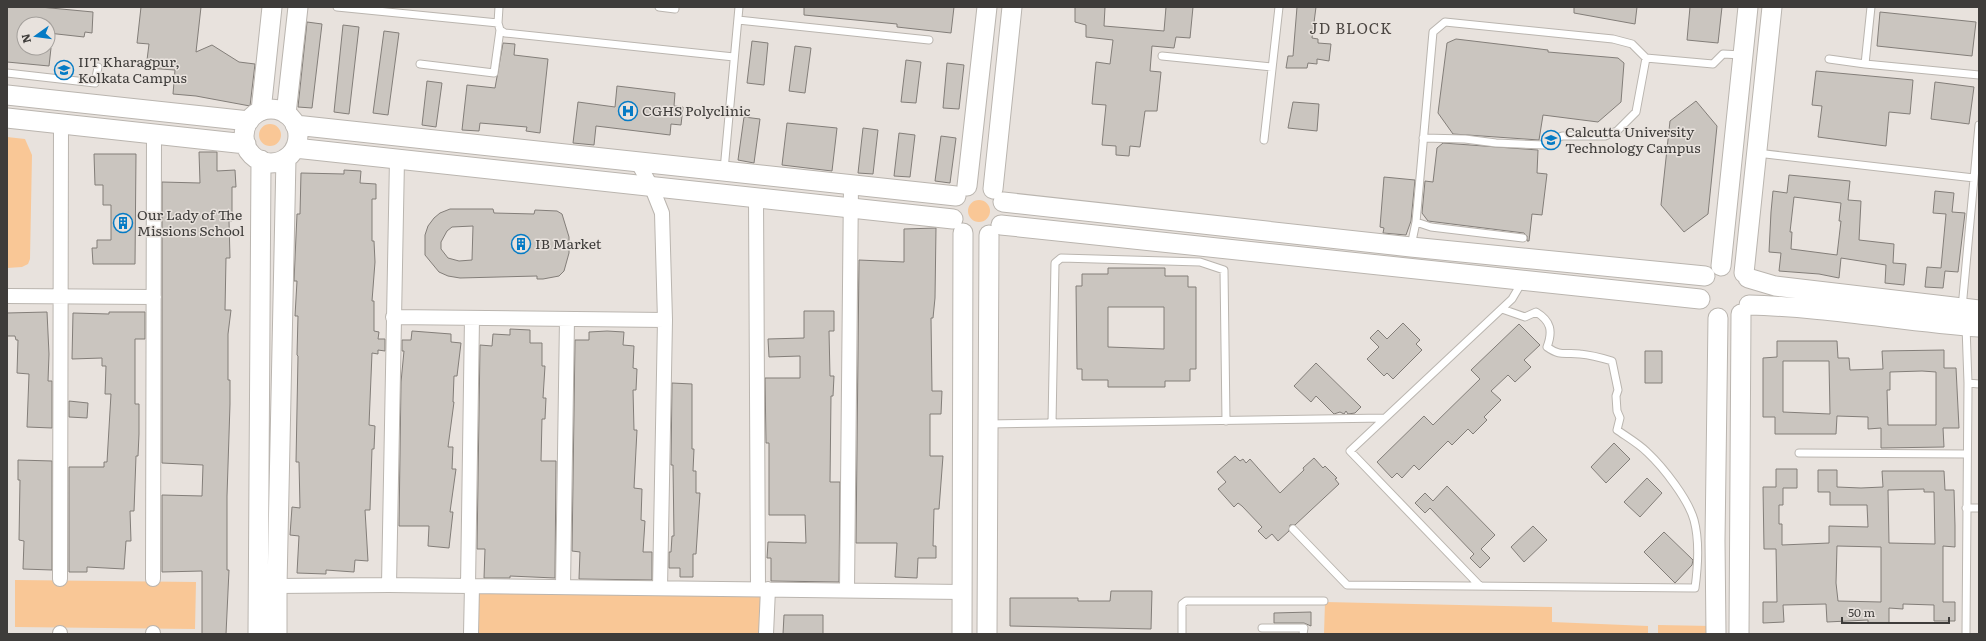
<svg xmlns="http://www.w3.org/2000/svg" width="1986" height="641" font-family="Literata,serif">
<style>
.green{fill:#f9c796}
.building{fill:#cac5bf;stroke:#837e79;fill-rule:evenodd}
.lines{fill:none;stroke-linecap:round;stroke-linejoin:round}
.lane-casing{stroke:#bab5af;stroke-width:9}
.street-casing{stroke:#bab5af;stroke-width:16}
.secondary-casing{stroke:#bab5af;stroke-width:21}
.lane{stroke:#fff;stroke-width:7}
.street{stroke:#fff;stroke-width:14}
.secondary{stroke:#fff;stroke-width:19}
.labels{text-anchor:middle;stroke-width:3;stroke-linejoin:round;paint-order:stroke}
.poi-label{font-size:14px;fill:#3e3c3a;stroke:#e8e2dd;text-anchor:start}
.neighbourhood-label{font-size:15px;letter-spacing:1px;fill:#4a4541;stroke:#e8e2dd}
</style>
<rect width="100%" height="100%" fill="#e8e2dd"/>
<path class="green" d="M259 135a11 11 0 1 1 22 0a11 11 0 1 1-22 0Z
M7,137L25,139L32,155L30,259L28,264L22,267L7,268Z
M968 211a11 11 0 1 1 22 0a11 11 0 1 1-22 0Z
M15,580L196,582L195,629L15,627Z
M473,589L761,595L760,634H473Z
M1325,602L1552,607V622L1648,626V634H1324Z
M1658,625L1711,626V634H1658Z"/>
<path class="building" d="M7,7H40L93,12L92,33L85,32L84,37L48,33V24H24V48H51L49,66L7,62Z
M141,7H201L196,52L212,45L239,62L255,64L250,106L196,96L173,94L175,70L146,68L149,44L137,43Z
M804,7H954L951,33L897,27V24L804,15Z
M1075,7H1105L1104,26L1164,31L1166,7H1193L1190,38L1176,37L1174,48L1152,46L1150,71L1161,72L1157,111H1145L1140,147L1130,146L1129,156L1116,155V146L1102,145L1106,105L1092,104L1096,62L1110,64L1113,40L1086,37V25L1075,22Z
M1297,7H1316L1312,38L1318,39V43L1331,44L1329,61L1317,59V64L1308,63L1307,68H1286L1288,56H1293Z
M1574,7H1637L1635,24L1574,13Z
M1690,7H1722L1718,43L1687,40Z
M1880,12L1976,22L1972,56L1877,46Z
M307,22L322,24L312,108L298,107Z
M343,25L359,27L349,114L334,112Z
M384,31L399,33L388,115L373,113Z
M1456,39L1548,50V52L1618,58L1624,63L1621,102L1598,122L1543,115L1539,140L1453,134L1438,113L1447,43Z
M752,41L768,43L764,85L747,83Z
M503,43L515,44L514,55L548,59L540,133L526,131L527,127L480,123L479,131L462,130L467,85L495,88Z
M795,46L811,48L805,93L789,91Z
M906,60L921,62L916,103L901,102Z
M947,63L964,65L959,109L943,108Z
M1816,71L1913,80L1910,114L1889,112L1886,146L1818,137L1822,106L1812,105Z
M427,81L442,83L436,127L422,125Z
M1935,82L1974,87L1969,124L1931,119Z
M617,86L675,93L674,106L683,107L681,125L671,124L670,135L596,126L594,145L573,143L578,102L615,107Z
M1696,101L1717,126L1708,214L1684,232L1661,205L1670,121Z
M1293,102L1319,104L1317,131L1288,128Z
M744,117L760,119L754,163L738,160Z
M787,123L837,128L832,171L782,165Z
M863,128L878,130L873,174L858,173Z
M899,133L915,135L910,177L894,176Z
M941,136L956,138L950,183L935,181Z
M1443,143L1538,150L1537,173L1547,174L1542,215L1532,214L1529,241H1527V236L1524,233L1428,221L1422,213L1425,181L1433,182L1437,148Z
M199,152H217V171L235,170L236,187H232V221H229L230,258H226L225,310H231L228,334V380H230V404L227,496V570H229L226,634H202V571L162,572V495L202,496L203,465L162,463V182L200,183Z
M94,154H136L135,264H93L92,248H97V240H111V205H103V185H95Z
M344,170L361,171L360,183L376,184V199H372V241H374L375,262L372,301H374V331L379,332L378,339H385V351L378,350V354L372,353L369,425L375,426L374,449H372L370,510H365L368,561L355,560L354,572L326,570V574L297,573L299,536L290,535L292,507L300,508L299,462H296L298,356L297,355L298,316H295L297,281H294L297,214H300L301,173L344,174Z
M1789,175L1850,181L1848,200L1861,201L1859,240L1894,244L1893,263L1906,264L1904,285L1885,283L1886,265L1841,258L1839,278L1819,274L1779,271L1781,253L1769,252L1771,212L1773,191L1787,193ZM1794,197L1841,203L1839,221H1841L1837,255L1791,249L1792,232H1790Z
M1384,177L1415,180L1411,221L1406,235L1383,233L1384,228L1380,227Z
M1935,191L1954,193L1952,212L1965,213L1958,272L1945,271L1943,288L1925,287L1927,267L1941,268L1946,214L1933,213Z
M450,209H493L494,213L534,214L535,210L557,211L562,214L569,237V253L564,271L559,276L543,279H537V276L460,278L448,276L439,272L425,255V235L428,226L434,218L440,213ZM473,226L472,260L459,261L448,258L441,249V242L447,231L452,227Z
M936,228L935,298L933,318H931L932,391H942L941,414H930V456H943L939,509H934L933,546H936V558H918L917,578L895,577L897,543H856L859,260L904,262V229Z
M1108,268H1165V276H1188V287H1196V369H1190V381H1165V387H1108V380H1082V369H1077L1076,286H1082V274H1108ZM1108,307H1164V349L1108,347Z
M804,311H834V331H829L830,376H834L833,396H831L830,482H840L839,582L771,581V558H767L768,542L806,543L805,515H769V443H766L765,378H800V356L769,357L768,339L804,338Z
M47,312L49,354L48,381H52V428L27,427L29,374L17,373L18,340H16L15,336H7V313Z
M109,312H145V339H135V404H139V434L138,456H136L134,511H130L131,541H126L124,569L87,567V572H69V467H104V462H107L111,394H105L106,366H102V358L72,359L73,313L109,314Z
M1403,323L1420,340L1416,344L1422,350L1393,379L1387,373L1384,376L1367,359L1379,347L1370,338L1378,330L1387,339Z
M1519,324L1540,345L1524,360L1531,367L1515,382L1508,375L1491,391L1501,400L1484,417L1487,420L1473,434L1468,429L1452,445L1448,441L1419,470L1414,465L1402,478L1397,473L1392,478L1377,462L1424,416L1433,425L1480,379L1471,370Z
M510,329L530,330V343H542V366H545L543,398H546L545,419H542L541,461H556L555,578L510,576V578H484L485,549H477L480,345L492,346L493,334L510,335Z
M412,331L451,334V342L461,343L457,376H454L453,402H454L448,447H453L452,469H456L450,512H453L449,548L428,546L429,526H399L401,382L404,351H402V340H411Z
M607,331L624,332L623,345L634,346L633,368L637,369L636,390H633L634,430H637L634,488L642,489L641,520L645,521L643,552H652V580L579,579L580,552L572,551L575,340H589V332Z
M1777,341H1837L1838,358H1849L1850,370L1883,369L1882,351L1944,350V368H1956L1959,428H1943L1944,447L1881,448V428L1868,429V417L1837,416L1836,434H1775V417H1763V358L1777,357ZM1783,361H1829L1830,414L1783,412ZM1922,371L1936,372V425H1888L1887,390H1890V372Z
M1645,351H1662V383H1645Z
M1316,363L1361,407L1355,413L1348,414L1346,411L1344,414L1340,412L1334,414L1316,396L1311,402L1294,386Z
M672,383L692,384V449H694L693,471H696V493H700L696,554H693V577H680V568H669V552H671L672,536H674L673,465H671Z
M69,401L88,403L87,418L69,417Z
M1614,443L1630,459L1606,483L1591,467Z
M1235,456L1240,461L1243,459L1246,463L1250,459L1280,493L1304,470L1303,468L1314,458L1323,468L1325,466L1337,478L1335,479L1339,484L1295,525H1290L1289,531L1278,541L1272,534L1266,539L1258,531L1262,527L1242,506L1238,503L1234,507L1218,489L1226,482L1217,472Z
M18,460L52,461V570L23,569L24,541L19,540L20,480H18Z
M1776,469H1797V488H1783V505H1779V524H1782V545L1829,543V526L1868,527L1867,505H1830V492H1818V470H1837V487L1861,488L1883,487L1882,471H1944L1945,490H1954L1955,526V547L1943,546V602H1955V621H1934V605L1903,604V609L1889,608V623H1868V620L1827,622L1826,604L1783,605L1784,622L1763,623V602H1777L1776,549H1764L1763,487H1776ZM1924,489V492H1934L1935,544L1889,543L1888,490ZM1837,546L1881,547V602L1838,601L1836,583Z
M1647,478L1662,493L1640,517L1624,502Z
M1447,486L1495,535L1481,549L1490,558L1480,568L1470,558L1474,554L1430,508L1425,513L1415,503L1425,493L1433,501Z
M1533,526L1547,540L1524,562L1511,547Z
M1664,532L1693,560L1692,565L1675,583L1644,552Z
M1111,591H1152L1151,629L1010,626V598H1078V601H1110Z
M1311,612V626L1304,623H1274V613Z
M784,615H823V634H783Z"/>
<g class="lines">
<defs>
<path id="lane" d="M337,7L498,23
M499,7L498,23L500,30L505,33L734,57
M659,7L675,9
M738,20L929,40
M1162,56L1272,67
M1829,59L1865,64L1979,75
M420,64L494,73L500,30
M1865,64L1871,7
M7,73L95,83L98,67
M1423,138L1465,139L1496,143L1545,145L1562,136H1605L1617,131L1636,112L1646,58
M1264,140L1279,7
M1757,153L1974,178
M724,170L739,7
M1523,238L1431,227L1416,222L1433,32L1445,22L1613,39L1632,44L1646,58L1713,64L1723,54L1742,55
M1411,246L1416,222
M1962,308L1979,125
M1966,326L1968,383L1966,634
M1968,383L1979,384
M1052,423L1055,263L1061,258L1200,262L1224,270L1226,421
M988,424L1385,418
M1799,453L1966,454
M1966,508H1979
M1293,529L1347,585L1695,588C1698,566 1700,542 1694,520C1688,499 1664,468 1647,452C1639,444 1627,437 1617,430L1620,418L1617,411L1616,396L1618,390L1612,361C1602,358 1591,355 1580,354C1565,352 1561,357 1547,347C1553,331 1551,321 1536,312L1525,317L1502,309
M1479,585L1350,451L1512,299L1522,282
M1262,628H1304L1303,634
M1182,634V604L1186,601H1324"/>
<path id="street" d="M637,161L652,188L662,213L665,320L660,588
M756,198L758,589
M7,296L154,297
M393,317L665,320
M60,579L61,124
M153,579L154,134
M389,585L397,159
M277,586L389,585L962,592
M468,586L472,318
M563,587L567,319
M847,590L851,184
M60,634V633
M153,634V633
M471,634L472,586
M766,634L768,589"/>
<path id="secondary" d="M7,95L249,121
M244 136a27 27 0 1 1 54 0a27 27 0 1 1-54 0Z
M261,111L272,7
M286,114L298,7
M7,118L246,144
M295,125L956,196
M295,148L953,219
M967,186L987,7
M993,189L1012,7
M1003,202L1411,247L1705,276
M1001,225L1700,299
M1721,266L1748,7
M1744,273L1772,7
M1748,278L1775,286L1979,310
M1749,305C1826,307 1902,321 1979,327
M258,634L261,160
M277,634V586L286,158
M962,634L963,233
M987,634L989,235
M1716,634L1715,541L1718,318
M1739,634L1741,314"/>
</defs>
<use href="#lane" class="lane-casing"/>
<use href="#street" class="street-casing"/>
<use href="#secondary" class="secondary-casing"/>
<use href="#lane" class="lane"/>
<use href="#street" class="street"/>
<use href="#secondary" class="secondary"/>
</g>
<defs>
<symbol id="university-ring" viewBox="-11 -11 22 22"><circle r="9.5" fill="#e8e2dd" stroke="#057bc5" stroke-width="1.5"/><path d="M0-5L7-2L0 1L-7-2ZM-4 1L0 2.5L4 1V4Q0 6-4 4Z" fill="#057bc5"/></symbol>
<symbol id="hospital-ring" viewBox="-11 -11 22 22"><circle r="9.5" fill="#e8e2dd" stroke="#057bc5" stroke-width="1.5"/><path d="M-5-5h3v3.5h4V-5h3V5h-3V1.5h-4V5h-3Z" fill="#057bc5"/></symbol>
<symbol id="building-ring" viewBox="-11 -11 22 22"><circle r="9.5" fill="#e8e2dd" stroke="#057bc5" stroke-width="1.5"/><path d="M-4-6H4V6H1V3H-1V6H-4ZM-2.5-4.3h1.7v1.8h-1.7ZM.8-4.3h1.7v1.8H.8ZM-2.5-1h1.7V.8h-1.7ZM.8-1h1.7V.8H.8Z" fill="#057bc5"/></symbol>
</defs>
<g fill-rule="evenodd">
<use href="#university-ring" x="53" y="59" width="22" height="22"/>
<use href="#hospital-ring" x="617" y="100" width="22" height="22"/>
<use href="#university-ring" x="1540" y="129" width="22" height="22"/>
<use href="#building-ring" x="112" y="212" width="22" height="22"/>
<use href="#building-ring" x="510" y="233" width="22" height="22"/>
</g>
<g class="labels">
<g class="poi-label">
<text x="78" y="67">IIT Kharagpur,<tspan x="78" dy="16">Kolkata Campus</tspan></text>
<text x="642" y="116">CGHS Polyclinic</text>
<text x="1565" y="137">Calcutta University<tspan x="1565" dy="16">Technology Campus</tspan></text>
<text x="137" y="220">Our Lady of The<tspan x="137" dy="16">Missions School</tspan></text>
<text x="535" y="249">IB Market</text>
</g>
<g class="neighbourhood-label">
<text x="1351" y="34">JD BLOCK</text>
</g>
</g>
<rect width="1986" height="641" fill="none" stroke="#3e3c3a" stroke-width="16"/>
<g transform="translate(36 36) rotate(256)"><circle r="19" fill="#e8e2dd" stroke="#a4a09c"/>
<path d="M0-3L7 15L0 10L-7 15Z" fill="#057bc5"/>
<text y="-6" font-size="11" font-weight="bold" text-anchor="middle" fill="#3e3c3a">N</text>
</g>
<path d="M1842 617v6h107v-6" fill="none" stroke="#3e3c3a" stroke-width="2"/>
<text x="1848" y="617" font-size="12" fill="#3e3c3a" stroke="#e8e2dd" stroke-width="3" paint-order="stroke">50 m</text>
</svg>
